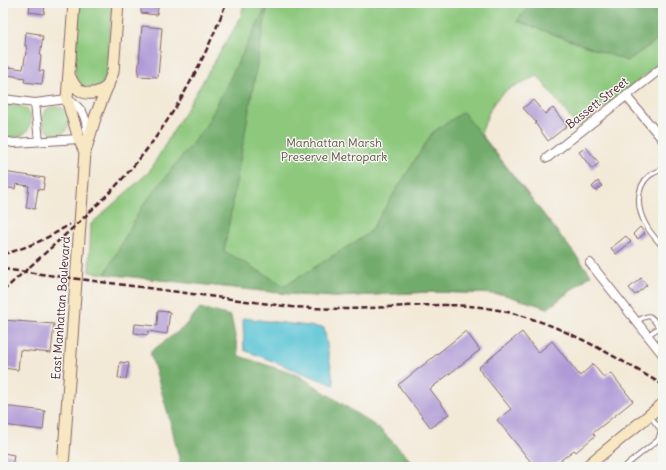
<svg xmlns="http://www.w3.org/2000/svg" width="666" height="470" font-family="Delius,sans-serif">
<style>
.green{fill:#8dc87d;stroke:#6c7454}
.forest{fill:#72ac6c;stroke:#5e664c}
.water{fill:#5bc5d6;stroke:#527280}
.building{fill:#b09bd7}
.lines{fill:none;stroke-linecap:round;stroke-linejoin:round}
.lane-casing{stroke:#856667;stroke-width:6}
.street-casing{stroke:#856667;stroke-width:10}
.secondary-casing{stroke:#856667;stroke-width:13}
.lane{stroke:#fff;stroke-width:4}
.street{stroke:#fff;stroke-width:8}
.secondary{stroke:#f7e8c3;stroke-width:11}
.rail{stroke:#4a1f2b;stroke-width:2.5;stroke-dasharray:6 3;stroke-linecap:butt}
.labels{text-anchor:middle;stroke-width:3;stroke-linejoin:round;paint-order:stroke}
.street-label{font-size:12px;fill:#4a1f2b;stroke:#f6f6f2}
.park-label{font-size:12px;fill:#5e5244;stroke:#f6f6f2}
</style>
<rect width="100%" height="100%" fill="#f6f6f2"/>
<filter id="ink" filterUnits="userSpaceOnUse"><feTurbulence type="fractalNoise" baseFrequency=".025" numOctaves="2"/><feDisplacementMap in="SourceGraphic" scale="8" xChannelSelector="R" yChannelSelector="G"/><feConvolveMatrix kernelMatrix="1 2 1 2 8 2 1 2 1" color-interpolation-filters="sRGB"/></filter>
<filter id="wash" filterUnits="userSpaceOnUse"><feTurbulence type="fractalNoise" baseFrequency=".012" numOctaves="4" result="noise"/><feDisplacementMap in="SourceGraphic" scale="16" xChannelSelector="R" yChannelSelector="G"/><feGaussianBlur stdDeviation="0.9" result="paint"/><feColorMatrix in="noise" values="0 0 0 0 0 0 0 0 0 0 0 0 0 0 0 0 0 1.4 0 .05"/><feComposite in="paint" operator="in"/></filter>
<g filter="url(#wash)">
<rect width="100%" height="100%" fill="#f3e9d7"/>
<path class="green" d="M79,3H112L107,73L101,86L84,89L76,80L75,74Z
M244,3H663V61L578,128L538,76C518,84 499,90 490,110C486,118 484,126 481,134L591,275L548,308L502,294L429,292L336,297L299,295L89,272L91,224L149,172L241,17Z
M3,103C10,104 19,104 25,108C35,115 32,130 22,135C16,138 9,137 3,136Z
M52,107C55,107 59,107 62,108C73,113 70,127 63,134C43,139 33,113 52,107Z"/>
<path class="forest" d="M268,3L224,251L285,286L369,233L432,133L463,112L591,275L548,308L502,294L429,292L336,297L299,295L105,274L141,208L206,126Z
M531,3H663V36L627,61L517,21Z
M200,308L231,316L239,356L300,376L380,429L417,467H181L171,424L150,352L183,328Z"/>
<path class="water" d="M243,318L324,328L334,385L244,350Z"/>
<g id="blocks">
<path class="building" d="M30,3H45L44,14L29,12Z
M141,6L158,7L157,15L141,13Z
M142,26L162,28L158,77L138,76Z
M26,32L39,34V36H43L40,56H41L39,71H44L42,84L24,82L25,78L8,75L9,67L23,69L27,46H25Z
M533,100L545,114L553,108L567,126L548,141L535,123L536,122L523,108Z
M586,147L599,163L592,169L579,152Z
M3,172L45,178L43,190L38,189L35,209L26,208L29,186L16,184L15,189L3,187Z
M598,181L602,186L596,191L592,187Z
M640,227L645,233L638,239L633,234Z
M626,236L631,242L616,254L611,248Z
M641,278L647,285L635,295L629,288Z
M158,311L170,312L167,334L148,331V335L134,333L135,324L157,326Z
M3,320L54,324L51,353L20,350L18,370L3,368Z
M466,331L480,350L430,389L449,414L431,428L398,385Z
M522,332L538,353L552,341L580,376L593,364L604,378L611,373L633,401L593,433L595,436L576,452L574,450L552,467H535L497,420L511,409L478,368Z
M120,362L129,363L126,379L118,378Z
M3,406L45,411L43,430L3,425Z
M3,453L14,455L12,467H3Z"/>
</g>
</g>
<g filter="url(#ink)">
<use href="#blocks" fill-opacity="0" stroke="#856667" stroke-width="1"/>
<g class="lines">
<defs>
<path id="lane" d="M663,169C658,171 653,173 649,176C635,188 637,210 646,225C650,233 657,240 663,247
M637,321C652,313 650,315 659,328
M648,335L663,325
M624,467L658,440L661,430L650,416"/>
<path id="street" d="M626,96L663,140
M3,99L35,103L67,99C84,109 86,117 88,135
M35,103L39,141
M3,141L14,143L79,139
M547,158L663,67
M590,263L663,355"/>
<path id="secondary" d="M74,3L67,99L79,139L85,152
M69,75C71,79 73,84 76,87C85,97 98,94 108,86
M63,467L85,152L96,115L113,72L118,3
M586,467L663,404"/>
</defs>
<use href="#lane" class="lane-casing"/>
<use href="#street" class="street-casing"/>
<use href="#secondary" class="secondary-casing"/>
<use href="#lane" class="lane"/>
<use href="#street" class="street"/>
<use href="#secondary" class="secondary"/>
<path class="rail" d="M3,254C27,248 49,238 70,224
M3,269L292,307C310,308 329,309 347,309C387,308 428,303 468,306C541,311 602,349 663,385
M3,291C40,257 79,224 114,188C164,135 201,71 226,3"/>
</g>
</g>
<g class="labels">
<g class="street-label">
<text transform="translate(597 103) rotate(-38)" y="4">Bassett Street</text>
<text transform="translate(61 308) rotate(-86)" y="4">East Manhattan Boulevard</text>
</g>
<g class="park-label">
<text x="334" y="147">Manhattan Marsh<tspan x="334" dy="14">Preserve Metropark</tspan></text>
</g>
</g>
<rect width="666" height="470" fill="none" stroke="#f6f6f2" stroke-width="16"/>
</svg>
